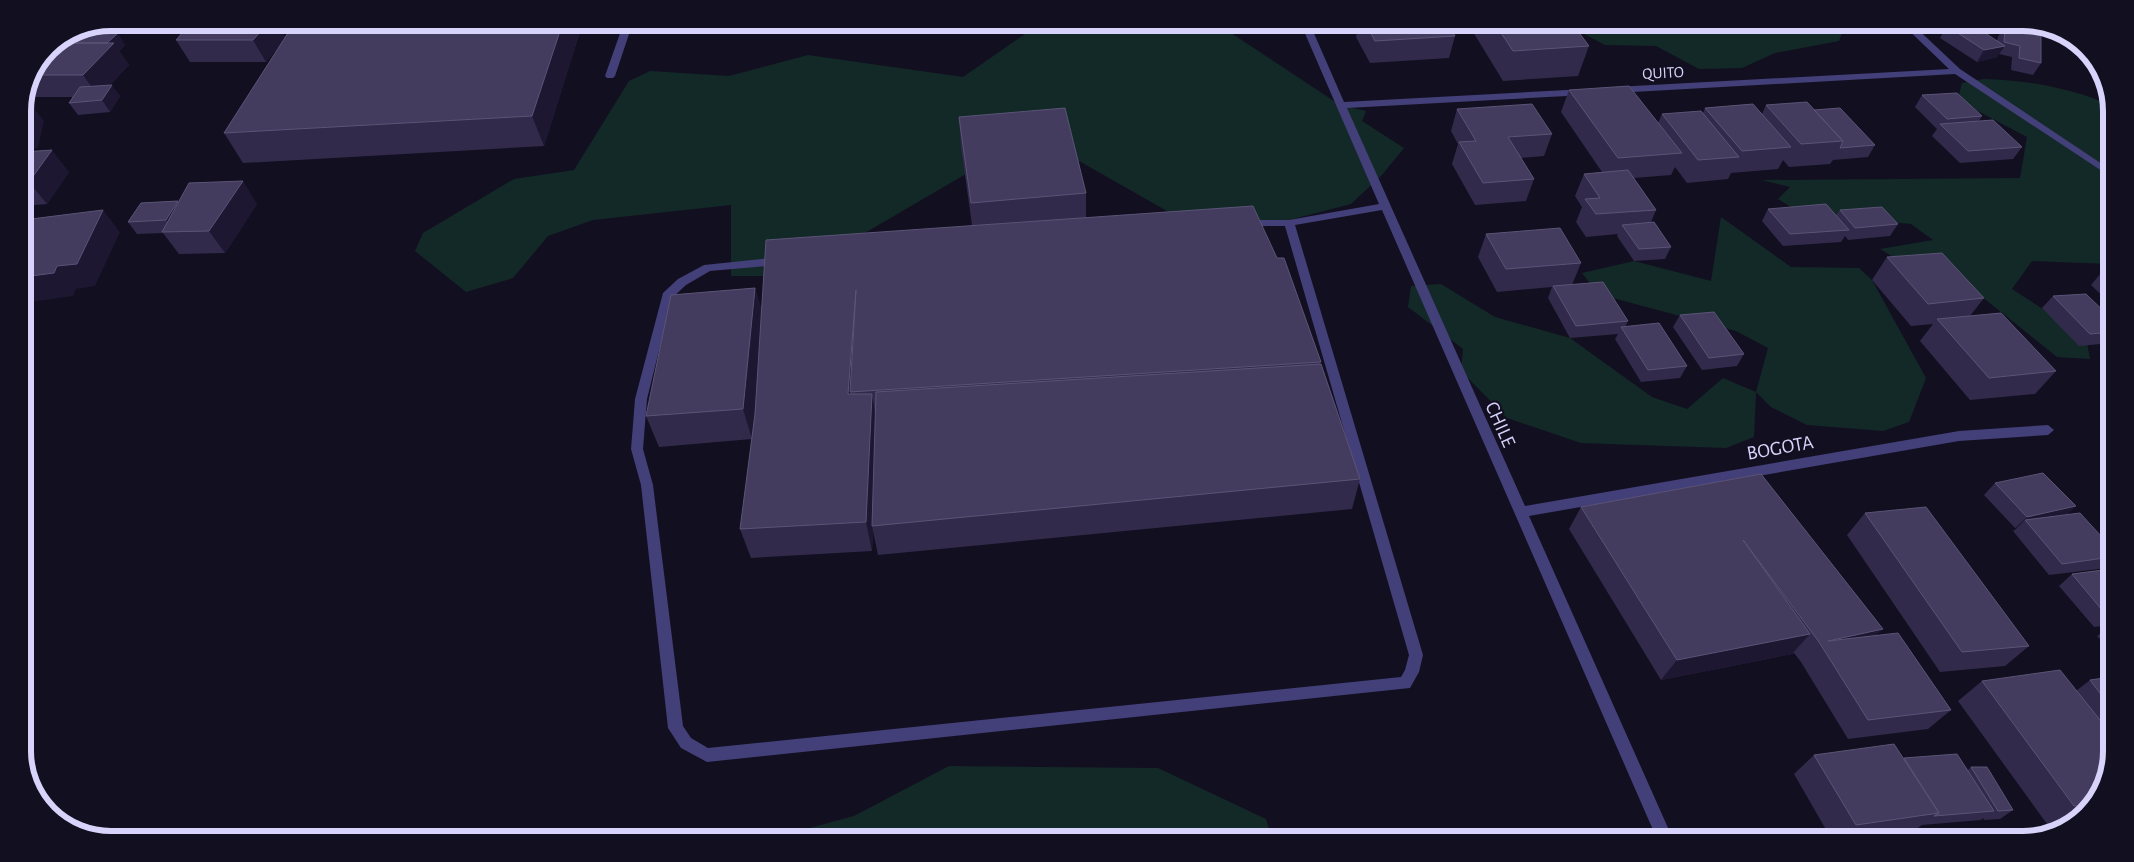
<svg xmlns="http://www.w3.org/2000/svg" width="2134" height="862" font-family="'Alegreya Sans',sans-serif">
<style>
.green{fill:#132928}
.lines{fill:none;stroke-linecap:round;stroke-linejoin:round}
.minor{fill:#433f79;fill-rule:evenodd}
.wall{fill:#322a4b}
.shaded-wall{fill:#1d1732}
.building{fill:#433c5e;stroke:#5b5476}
.labels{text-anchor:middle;stroke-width:4;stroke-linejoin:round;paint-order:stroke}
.far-street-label{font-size:16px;fill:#d8d3fa;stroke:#120f20}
.street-label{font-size:20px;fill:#d8d3fa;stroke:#120f20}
.rim{fill:none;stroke:#d8d3fa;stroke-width:6}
</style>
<rect width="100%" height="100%" fill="#120f20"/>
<path class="green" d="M1568,22L1846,23L1839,41L1775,53L1742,68L1699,69L1656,46L1605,45L1565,24Z
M1073,23H1175L1231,33L1340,105L1366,111L1362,121L1404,148L1382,175L1351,204L1247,231L1195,227L1065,153L1014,146L791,276H731V205L593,220L548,236L513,278L466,292L415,251L423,233L514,179L574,170L629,81L650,71L729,76L808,55L963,77L1025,34Z
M1984,79C2028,80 2069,88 2111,105V264L2032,261L2012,289L2086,337L2090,359L2057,357L1956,276H1925L1880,249L1933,240L1911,224L1802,214L1778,199L1790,187L1762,180L2020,178L2027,137L1974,109L1959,95L1962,83Z
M1721,217L1791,267L1859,268L1872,280L1926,378L1909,422L1883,431L1807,425L1771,407L1756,392L1754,437L1726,448L1581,443L1507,418L1461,371L1463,349L1408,307L1411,286L1441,284L1495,317L1570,338L1652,397L1687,409L1723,378L1756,392L1768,348L1736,331L1598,294L1582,273L1634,261L1711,281Z
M949,766L1158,768L1266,819L1272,839H769L854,816Z"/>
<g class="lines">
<path class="minor" d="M624,22H633L615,76L613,78H607L605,76Z
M1300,22H1309L1344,102L1586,89L1591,92L1586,95L1347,108L1525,506L1959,431L2048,425L2054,430L2048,435L1959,441L1529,516L1673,839H1657L1382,210L1295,225L1423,655L1419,672L1410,688L707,762L681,748L668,728L641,485L631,449L635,399L663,293L678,279L704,265L780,257L785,261L780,265L710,271L686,285L672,298L647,399L643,449L653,485L683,726L691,738L708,748L1401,677L1405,670L1409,655L1285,226H1246L1241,223L1246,220H1289L1379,204Z
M1900,22H1910L1960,69L2111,170V177L1955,74L1615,93L1610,90L1615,87L1949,69Z"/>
</g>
<path class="wall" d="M192,22H277L285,37L295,22H583L544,146L243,163L224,133L282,43L266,62H190L176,40Z
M1335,22H1447L1455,36L1449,58L1370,63L1356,37L1357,33L1341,34Z
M1467,22H1571L1589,46L1578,76L1503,81Z
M2005,25L2041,63L2033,75L2011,70L2012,57L1999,54L1997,57L1977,62L1940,38L1947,26L1997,41L1998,37Z
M2061,33L2084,51L2058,36Z
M125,45L119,51L129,65L110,85L120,96L110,112L78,115L69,103L73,97H32L28,93L49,48Z
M1569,90L1658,123L1662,114L1703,113L1705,108L1762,114L1766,105L1814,110L1875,145L1868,157L1833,160L1830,164L1789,167L1783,160L1778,169L1731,173L1728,179L1687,183L1675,167L1671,175L1634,178L1656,210L1651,222L1671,247L1665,259L1634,261L1617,236L1618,234L1586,237L1576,222L1582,207L1575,196L1584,174L1602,172L1561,112Z
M1922,95L1982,116L1979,121L2022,147L2013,159L1960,163L1932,136L1937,129L1915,107Z
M1457,109L1552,134L1544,156L1521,158L1534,179L1526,201L1475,205L1452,164L1458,144L1451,131Z
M959,117L1086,193V218L1321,362L1320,364L1360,479L1352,509L878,555L873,531L872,551L751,558L740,529L752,439L659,447L646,416L755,288L762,312L972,225L961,147Z
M23,152L69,172L47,204L23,206Z
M178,201V202L257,204L225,253L179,254L163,233L137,234L128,222Z
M1768,209L1836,215L1840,210L1898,224L1890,236L1848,240L1845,236L1841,242L1783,246L1762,221Z
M1486,234L1581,263L1572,285L1628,321L1625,327L1687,366L1680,378L1641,382L1615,339L1618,334L1570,338L1548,298L1552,287L1497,292L1478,257Z
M1887,257L1984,298L1970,316L2056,371L2035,394L1970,400L1920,341L1933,324L1911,326L1872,280Z
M2111,272V303H2110L2091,285L2101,273Z
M2053,296L2111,318V343L2079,346L2042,308Z
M1680,315L1744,354L1737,366L1702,370L1673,327Z
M1761,474L1877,635L1951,710L1928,729L1848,739L1801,662L1794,653L1792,654L1661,680L1569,529L1581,507Z
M1995,483L2068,514L2111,547V563L2107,568L2049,575L2013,531L2017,528H2015L1984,495Z
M1865,513L2029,646L2005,666L1940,672L1847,535Z
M2111,569V625L2094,627L2059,586L2072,574Z
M2111,625V652L2097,636Z
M2111,677L2112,751L2105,784L2076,819L2047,824L1958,701L1982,681L2076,691L2090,680Z
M1814,755L1904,758L1968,770L1971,767L2013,810L2000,819L1984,820L1983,818L1981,820L1922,825L1915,830L1856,840H1832L1794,774Z"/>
<path class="shaded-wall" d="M269,22H277L286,38L266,62L253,40Z
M563,22H583L544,146L532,116Z
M118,33L125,45L119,51L129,65L99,97L83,75L100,49Z
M2005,46L1997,57L1977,62L1984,50Z
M112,85L120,96L110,112L102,100Z
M27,99L44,121L38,148L23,151V117Z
M52,150L69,172L47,204L29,182Z
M243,181L257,204L225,253L209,231Z
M178,201L186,213L175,232L166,220Z
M103,210L120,232L95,286L76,289L73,296L23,303V277Z
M755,288L764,319L752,439L743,409Z
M856,290L850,392L855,418L848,394Z
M872,394L877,425L872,526L873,531L872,551L866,522Z
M2076,506L2064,518L2025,520L2017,528H2015L2027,517Z
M1883,629L1863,649L1828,641Z
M1810,634L1792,654L1661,680L1677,660Z"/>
<path class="building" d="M192,22H269L253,40H176Z
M295,22H563L532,116L224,133Z
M1365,22H1447L1455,36L1375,41Z
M1494,22H1571L1589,46L1513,51Z
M1963,22H1968L2005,46L1984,50L1947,26Z
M2005,25L2041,33V63L2019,58L2020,46L2004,42Z
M73,32L118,33L107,43H60Z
M56,43H114L83,75H36L49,48Z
M112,85L102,100L69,103L80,87Z
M1629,86L1682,153L1618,158L1569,90Z
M1957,93L1982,116L1947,119L1922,95Z
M26,99H27L23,117V106Z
M1807,102L1843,141L1801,144L1766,105Z
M1532,104L1552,134L1508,137L1534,179L1483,183L1459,142L1476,141L1457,109Z
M1753,104L1791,147L1742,151L1705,108Z
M1065,108L1086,193L971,203L959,117Z
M1840,108L1875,145L1840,148L1843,141L1814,110Z
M1701,111L1739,157L1698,160L1662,114Z
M1993,120L2022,147L1968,151L1940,124Z
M52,150L29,182H23V152Z
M1628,170L1656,210L1596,214L1585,199L1600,198L1584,174Z
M243,181L209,231L162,232L189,183Z
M178,201L166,220L128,222L141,203Z
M1826,204L1849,230L1790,234L1768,209Z
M1253,206L1277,258H1284L1321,362L850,392L856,290L848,394H872L866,522L740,529L755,414L766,240Z
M1882,207L1898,224L1855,228L1840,210Z
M103,210L77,264L57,266L54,273L23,277V220Z
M1654,222L1671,247L1639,249L1622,225Z
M1560,228L1581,263L1506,269L1486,234Z
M1942,253L1984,298L1928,304L1887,257Z
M2111,272V282L2101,273Z
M1603,282L1628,321L1576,326L1553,286Z
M755,288L743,409L646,416L671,295Z
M2086,294L2111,318V332L2090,334L2053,296Z
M1714,312L1744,354L1709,358L1680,315Z
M2001,313L2056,371L1989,378L1937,319Z
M1659,323L1687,366L1648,370L1621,327Z
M1321,364L1360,479L872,526L876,392Z
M2043,473L2076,506L2027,517L1995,483Z
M1761,474L1883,629L1828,641L1898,633L1951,710L1868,720L1819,642L1743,540L1810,634L1677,660L1581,507Z
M1926,507L2029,646L1962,652L1865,513Z
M2080,513L2111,547V557L2062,564L2025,520Z
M2111,569V616H2107L2072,574Z
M2060,670L2112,735V751L2105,784L2089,804L2074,806L1982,681Z
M2111,677V708L2090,680Z
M1894,744L1939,813L1856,825L1814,755Z
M1957,754L1994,811L1934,816L1939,813L1904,758Z
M1971,767H1987L2013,810L1998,811Z"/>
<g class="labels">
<g class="far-street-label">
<text transform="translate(1663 72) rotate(-3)" y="6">QUITO</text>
</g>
<g class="street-label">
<text transform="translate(1501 424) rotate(66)" y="7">CHILE</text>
<text transform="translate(1780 447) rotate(-10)" y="7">BOGOTA</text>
</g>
</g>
<path d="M0 0H2134V862H0ZM111 31H2023A80 80 0 0 1 2103 111V751A80 80 0 0 1 2023 831H111A80 80 0 0 1 31 751V111A80 80 0 0 1 111 31Z" fill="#120f20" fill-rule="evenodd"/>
<path class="rim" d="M111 31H2023A80 80 0 0 1 2103 111V751A80 80 0 0 1 2023 831H111A80 80 0 0 1 31 751V111A80 80 0 0 1 111 31Z"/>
</svg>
